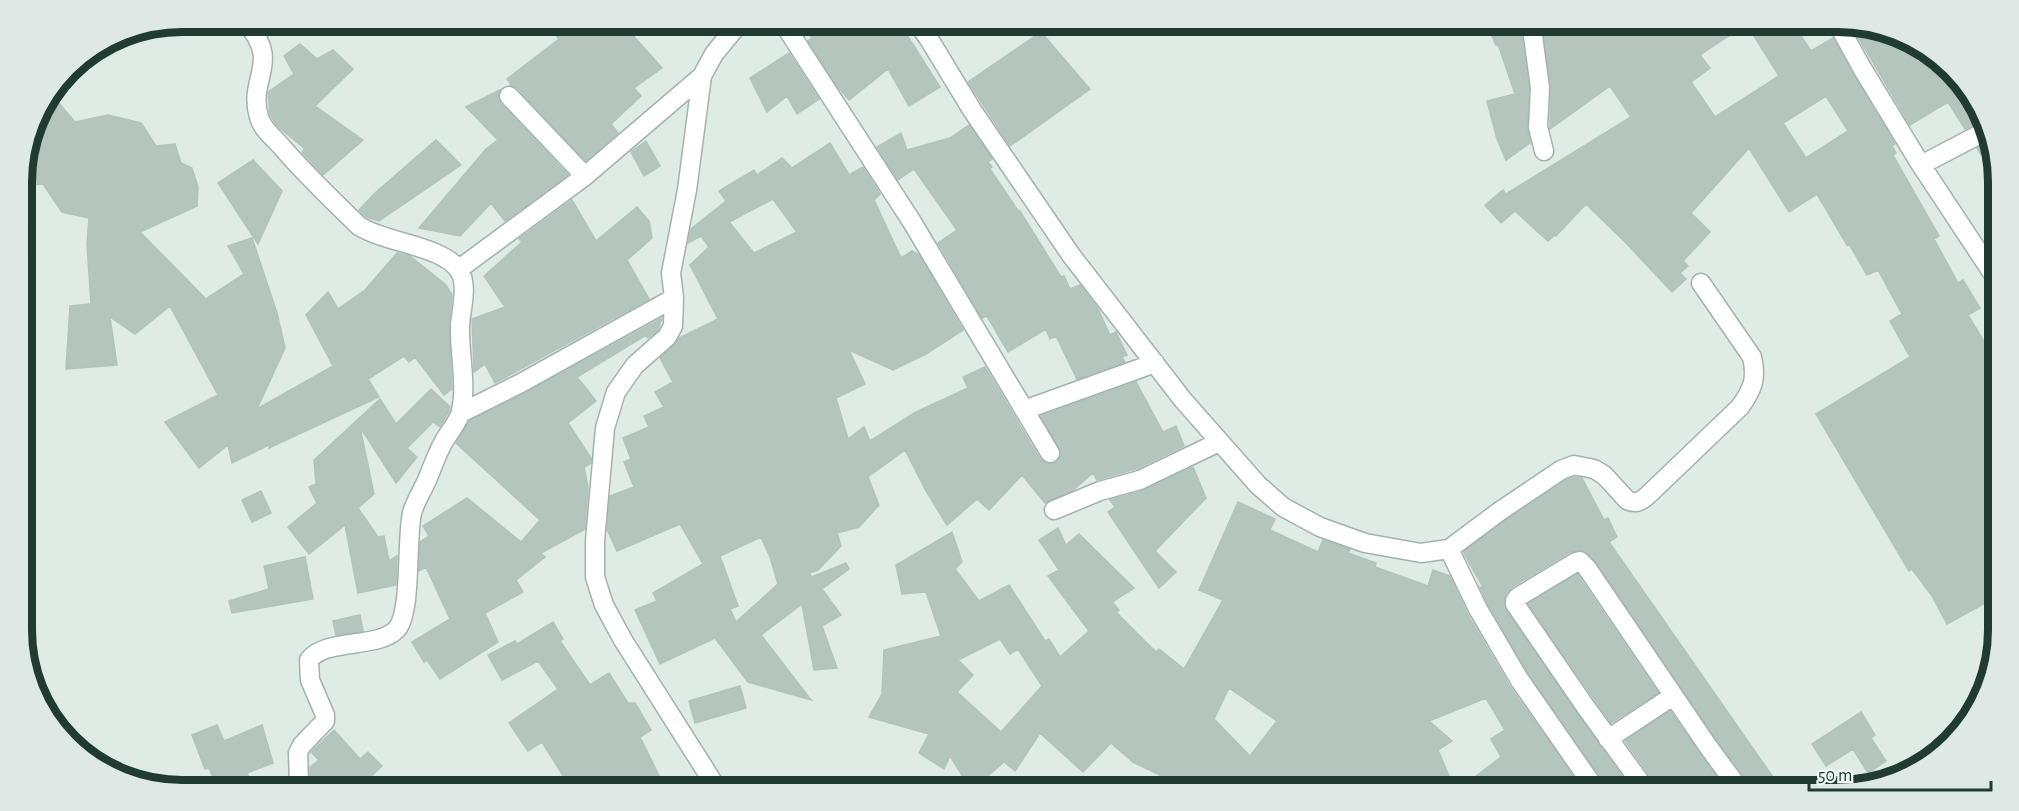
<svg xmlns="http://www.w3.org/2000/svg" width="2019" height="811" font-family="'Alegreya Sans',sans-serif">
<style>
.building{fill:#b4c5be;stroke:#b1c4bc;stroke-width:1.5;fill-rule:evenodd}
.lines{fill:none;stroke-linecap:round;stroke-linejoin:round}
.street-casing{stroke:#a2b3ac;stroke-width:21}
.street{stroke:#fff;stroke-width:18}
.rim{fill:none;stroke:#203b32;stroke-width:8}
</style>
<rect width="100%" height="100%" fill="#dfebe5"/>
<path class="building" d="M565,21H620L662,68L634,88L641,96L611,124L618,133L586,161L517,88L510,85L511,84L507,79L559,39L553,32Z
M801,21H898L940,87L909,106L888,69L849,100L837,86L808,41L812,38Z
M1501,21H1520L1529,88L1527,126L1530,143L1506,160L1497,139L1487,101L1515,94L1498,44L1496,45L1488,27Z
M1542,21H1751L1700,55L1710,68L1691,82L1715,117L1779,76L1749,28L1760,21H1791L1811,51L1833,38L1895,144L1892,146L1896,153L1893,155L1939,236L1934,239L1958,283L1963,280L1980,308L1968,315L1997,363L1998,596L1947,624L1932,596L1912,569L1909,571L1816,414L1910,357L1890,321L1902,314L1878,270L1867,275L1849,244L1847,245L1817,194L1789,212L1749,148L1691,213L1710,232L1683,261L1688,266L1680,273L1686,279L1672,292L1626,243L1586,204L1556,236L1555,235L1548,241L1515,211L1501,223L1485,205L1503,190L1506,194L1631,117L1610,86L1550,129L1551,87ZM1826,96L1848,131L1806,158L1783,123Z
M1856,24L1890,30L1958,76L1979,122L1965,129L1948,102L1910,125L1852,27Z
M1041,32L1090,89L1010,146L968,82Z
M300,44L317,59L333,50L353,69L315,106L363,140L323,175L302,152L305,149L276,125L270,114L268,92L294,74L284,56Z
M789,53L819,99L797,114L787,96L767,112L750,78Z
M500,90L498,98L501,104L568,175L505,221L491,203L460,236L419,228L486,149L498,140L466,107Z
M57,101L75,122L108,115L141,123L156,146L175,144L181,163L192,168L198,187L197,206L140,232L206,299L244,274L228,246L252,238L277,313L285,348L257,409L333,366L306,315L328,292L338,309L365,290L397,253L410,256L446,285L452,295L449,325L452,389L444,395L415,357L409,362L404,356L368,379L379,397L269,448L271,444L232,463L228,445L199,468L165,422L218,395L170,306L135,334L110,317L117,365L66,369L70,306L91,304L87,244L89,218L62,212L43,184L21,186V170L26,153L40,149L38,110L44,102Z
M969,125L992,159L988,162L992,167L990,169L1019,212L1020,211L1061,277L1064,276L1070,289L1080,285L1098,309L1110,335L1116,332L1127,355L1122,357L1125,362L1077,379L1056,336L1050,339L1046,329L1008,352L987,316L982,318L938,243L957,230L914,169L898,180L877,147L901,133L907,150L950,138Z
M436,140L461,165L379,221L366,217L359,210L375,193Z
M646,141L660,166L644,176L631,152Z
M1989,142L1992,150L1981,155L1977,148Z
M830,143L849,175L863,167L880,194L874,200L901,258L912,251L919,255L963,330L926,354L893,370L849,350L865,384L836,398L848,439L864,427L870,441L916,412L968,388L963,377L985,367L1040,459L1045,463L1056,462L1061,452L1041,416L1136,382L1163,432L1176,426L1184,446L1136,469L1097,480L1093,473L1073,490L1045,503L1022,475L989,510L977,499L947,525L926,491L905,450L868,477L879,505L859,527L837,533L841,546L818,570L809,573L812,577L846,563L849,569L822,589L841,615L822,626L837,668L814,670L802,604L761,635L811,700L748,682L715,638L660,664L635,610L657,601L653,593L703,564L680,524L617,551L607,529L610,496L634,487L624,462L631,459L623,438L649,427L644,416L664,407L655,392L673,382L660,358L674,345L679,338L718,319L690,265L709,247L701,236L688,243L691,229L726,201L719,191L754,170L757,175L782,158L792,168ZM773,199L797,232L754,253L729,222ZM761,537L770,557L778,584L736,622L730,609L738,606L720,556Z
M253,160L282,191L258,244L218,183Z
M572,200L596,241L637,207L649,221L652,238L627,260L649,299L495,383L485,364L474,372L472,319L505,307L484,276L522,242L519,239Z
M662,318L658,330L648,338L646,335L577,377L596,401L568,423L591,458V463L584,467L588,487L585,529L541,553L545,557L516,580L523,592L485,613L498,642L440,679L427,660L424,662L412,642L450,619L426,567L419,571L420,542L429,536L423,526L467,498L521,542L540,520L456,443L469,421L526,393Z
M431,389L450,407L449,411L440,427L433,422L407,448L417,457L396,483L360,427L374,494L358,508L378,537L384,536L389,561L397,556L396,585L358,593L345,525L309,554L288,527L317,503L309,487L316,484L314,460L380,399L396,424Z
M1193,467L1206,498L1155,551L1176,572L1159,588L1108,512L1115,507L1110,500L1145,490Z
M1575,477L1582,478L1604,520L1608,518L1617,537L1609,542L1782,790H1751L1749,783L1716,739L1596,562L1584,550L1570,552L1512,587L1506,595L1504,605L1506,610L1576,712L1632,790H1607L1605,784L1528,673L1488,604L1480,587L1484,589L1463,552L1506,520L1566,480Z
M261,491L271,513L252,522L242,500Z
M1238,502L1275,519L1270,530L1318,552L1323,540L1350,549L1348,553L1376,563L1375,567L1428,586L1433,570L1450,576L1468,615L1509,685L1580,786L1576,790H1458L1501,757L1491,739L1505,730L1486,698L1429,721L1452,741L1438,750L1455,790H1152L1160,775L1133,762L1111,743L1083,772L1040,733L1015,771L1004,762L971,790L950,756L944,769L919,753L929,734L869,717L882,694L884,650L941,636L926,592L902,594L896,565L952,532L962,562L955,569L979,601L1009,585L1045,641L1049,639L1060,657L1089,631L1048,576L1059,570L1039,540L1058,528L1066,545L1079,534L1134,588L1112,602L1119,610L1116,612L1156,652L1159,649L1184,669L1223,600L1199,590ZM1000,639L1010,654L1018,649L1042,686L1001,732L957,692L973,675L958,660ZM1229,688L1277,721L1250,756L1214,719Z
M305,557L313,599L232,613L229,601L269,589L264,566Z
M1577,574L1658,693L1611,723L1528,604Z
M360,615L363,631L336,635L333,621Z
M553,622L563,639L560,641L590,685L609,673L628,703H635L651,730L640,737L666,790H572L542,742L528,751L509,723L558,689L538,661L502,680L488,655L515,641L517,644Z
M740,686L746,708L695,723L689,701Z
M1670,711L1698,751L1726,790H1657L1655,783L1625,741Z
M1861,712L1875,735L1871,738L1886,761L1868,773L1853,749L1826,766L1812,744Z
M217,725L224,741L262,725L273,763L247,773L254,790H219L209,768L205,769L192,735Z
M334,730L360,759L368,752L382,766L356,790H347L340,782L329,790H312L310,786V767L319,760L311,752Z"/>
<g class="lines">
<defs>
<path id="street" d="M245,21C283,64 247,77 259,117C262,129 273,137 281,146C305,174 332,200 359,226C385,243 446,246 460,272C468,286 461,310 460,325C459,353 467,383 461,411C459,422 448,433 443,443C437,454 432,468 427,480C422,491 415,502 412,513C406,540 412,611 397,629C379,649 325,638 309,660L310,680L325,715V721L302,745L298,753L299,783L291,790
M782,21L912,222L1050,453
M916,21L929,39L972,110L1071,255L1183,400L1258,485L1283,507L1320,527L1365,543L1421,553L1449,549L1500,511L1561,470L1574,465L1594,469L1604,475L1627,500C1635,504 1640,502 1647,496L1740,407C1753,389 1757,378 1752,357L1701,283
M1531,21L1540,88L1538,127L1544,151
M1836,21L1862,68L1921,165L1997,280
M509,96L585,176
M1921,165L1984,132
M459,269L585,176L702,76
M1024,410L1155,363
M461,413L521,383L674,298
M1054,510L1100,491L1140,480L1219,442
M1449,549L1478,609L1519,679L1596,790
M1608,739L1673,696
M718,790L623,640L604,605L595,577V541L605,428L616,392L635,365L667,337L673,326L674,298L671,273L687,190L702,76L714,54L741,21
M1646,790L1585,706L1515,604V601L1518,597L1576,562L1580,561L1587,568L1707,745L1740,790"/>
</defs>
<use href="#street" class="street-casing"/>
<use href="#street" class="street"/>
</g>
<path d="M0 0H2019V811H0ZM182 32H1838A150 150 0 0 1 1988 182V630A150 150 0 0 1 1838 780H182A150 150 0 0 1 32 630V182A150 150 0 0 1 182 32Z" fill="#dee8e4" fill-rule="evenodd"/>
<path class="rim" d="M182 32H1838A150 150 0 0 1 1988 182V630A150 150 0 0 1 1838 780H182A150 150 0 0 1 32 630V182A150 150 0 0 1 182 32Z"/>
<path d="M1809 781v9h182v-9" fill="none" stroke="#203b32" stroke-width="3"/>
<text x="1818" y="781" font-size="18" fill="#203b32" stroke="#eff7f3" stroke-width="4.5" paint-order="stroke">50 m</text>
</svg>
